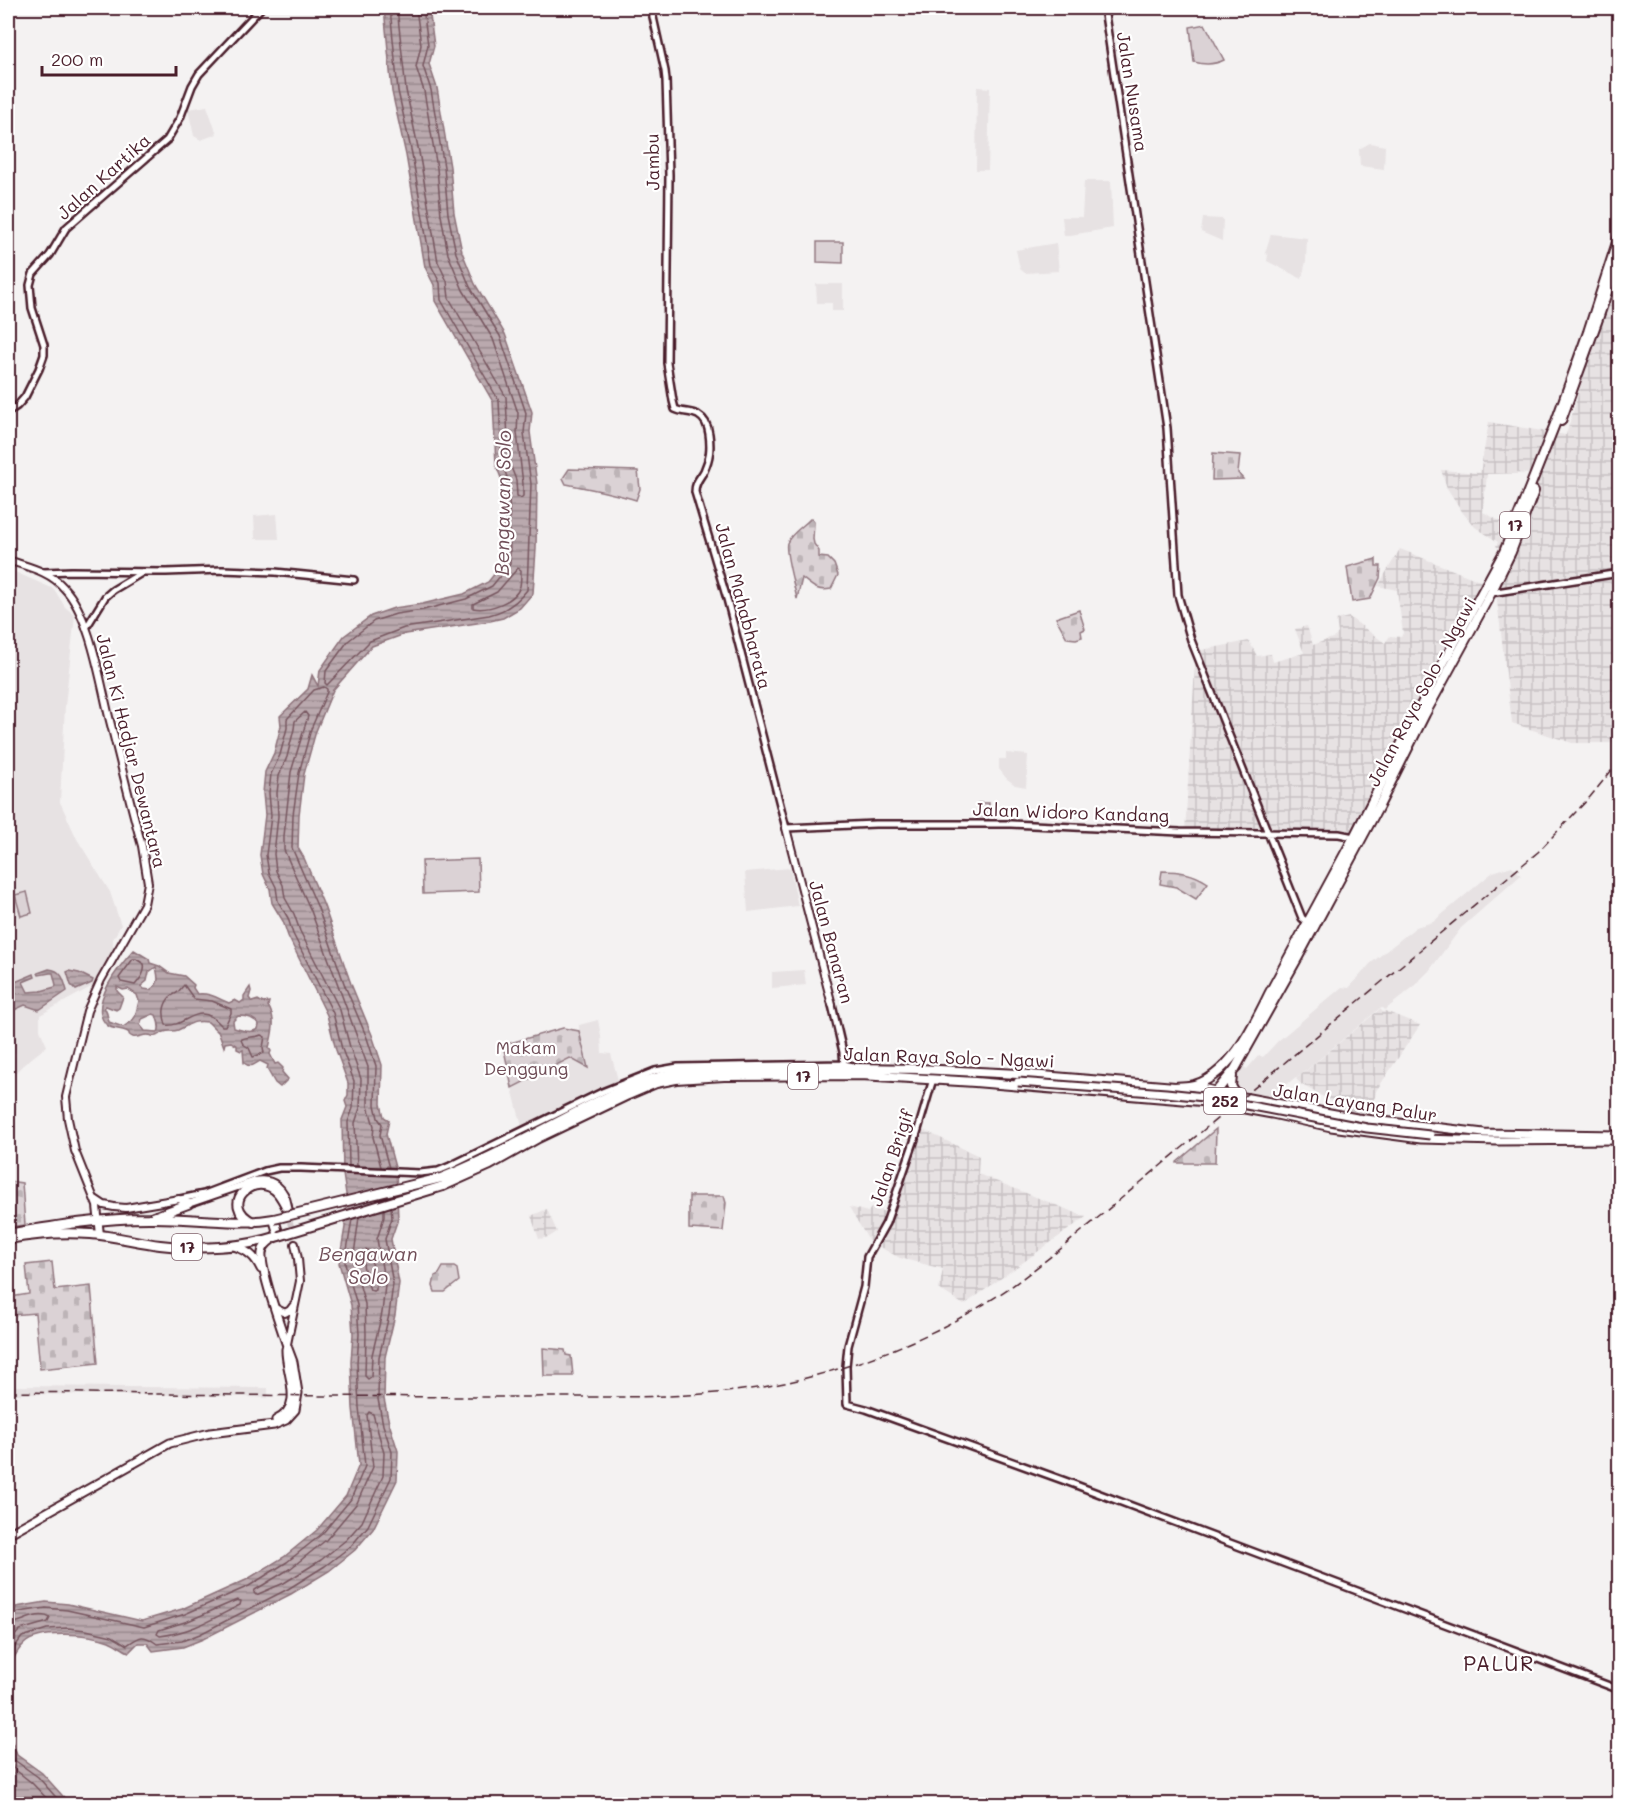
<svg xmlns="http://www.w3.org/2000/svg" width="1627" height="1812" font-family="Mali,sans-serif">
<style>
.built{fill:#e7e2e3}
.industrial{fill:url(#industrial-grid)}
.green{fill:#dbd2d5;stroke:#927880;stroke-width:1.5}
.cemetery{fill:url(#cemetery-stones);stroke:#927880;stroke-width:1.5}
.water{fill:url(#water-rules);stroke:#8d727a;stroke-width:1.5;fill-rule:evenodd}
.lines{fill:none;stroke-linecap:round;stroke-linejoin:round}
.shore{stroke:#77565f;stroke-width:1.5}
.secondary-tunnel{stroke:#d2c8ca;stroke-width:6;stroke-dasharray:6 3;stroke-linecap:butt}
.tertiary-casing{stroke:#4a1f2b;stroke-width:10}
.secondary-casing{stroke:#4a1f2b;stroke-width:10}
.primary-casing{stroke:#4a1f2b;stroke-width:11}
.trunk-casing{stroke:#4a1f2b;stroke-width:12}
.tertiary{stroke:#fff;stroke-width:5}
.secondary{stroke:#fff;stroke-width:6}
.primary{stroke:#fff;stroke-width:7}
.trunk{stroke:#fff;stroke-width:8}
.rail{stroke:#4a1f2b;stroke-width:1.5;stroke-dasharray:9 4.5;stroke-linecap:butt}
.primary-bridge-casing{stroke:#4a1f2b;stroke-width:11;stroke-linecap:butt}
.trunk-bridge-casing{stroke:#4a1f2b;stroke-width:12;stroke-linecap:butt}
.primary-bridge{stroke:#fff;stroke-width:7}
.trunk-bridge{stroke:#fff;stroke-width:8}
.labels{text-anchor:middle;stroke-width:4.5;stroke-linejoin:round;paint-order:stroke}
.shield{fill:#fff;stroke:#80626b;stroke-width:1.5}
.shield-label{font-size:16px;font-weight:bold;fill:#4a1f2b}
.street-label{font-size:18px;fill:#4a1f2b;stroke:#fff}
.park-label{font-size:18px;fill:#6e4c56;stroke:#fff}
.water-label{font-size:20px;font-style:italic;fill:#714f59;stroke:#fff}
.quarter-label{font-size:21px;letter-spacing:1.5px;fill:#4a1f2b;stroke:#fff}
</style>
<defs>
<pattern id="industrial-grid" width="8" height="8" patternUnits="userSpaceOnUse" patternTransform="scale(1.5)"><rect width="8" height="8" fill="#e7e2e3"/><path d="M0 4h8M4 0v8" fill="none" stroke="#c8c1c3"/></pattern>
<pattern id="cemetery-stones" width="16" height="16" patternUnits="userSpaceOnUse" patternTransform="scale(1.5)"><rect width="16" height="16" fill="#dbd2d5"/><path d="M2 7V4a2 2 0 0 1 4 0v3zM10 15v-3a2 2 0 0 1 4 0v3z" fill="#bdb4b7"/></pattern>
<pattern id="water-rules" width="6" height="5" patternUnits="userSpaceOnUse" patternTransform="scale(1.5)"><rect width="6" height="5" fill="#baa9ae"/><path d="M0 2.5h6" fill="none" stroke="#99898e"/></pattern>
</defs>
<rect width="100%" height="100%" fill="#f4f2f2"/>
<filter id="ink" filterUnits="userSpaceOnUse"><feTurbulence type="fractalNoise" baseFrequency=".0167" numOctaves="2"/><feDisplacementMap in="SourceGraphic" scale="12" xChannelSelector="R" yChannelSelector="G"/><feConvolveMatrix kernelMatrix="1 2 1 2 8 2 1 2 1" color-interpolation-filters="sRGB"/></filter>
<g filter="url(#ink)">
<path class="built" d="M977,87L990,88L988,170H976Z
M207,106L217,134L201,140L194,136L188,109Z
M1370,143L1385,146L1384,169L1360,166L1359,149Z
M1084,181H1111L1113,228L1064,236L1062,217H1082Z
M1203,218L1223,219L1222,241L1201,232Z
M1271,234L1307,238L1306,261L1302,279L1267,261L1268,255L1265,253Z
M1056,243L1059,271L1025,273L1020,269L1016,250Z
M816,284H843V311H832V303H817Z
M277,514L279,539H255L254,516Z
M8,569L54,589L65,607L75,615L65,706L60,802L77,839L110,892L121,925L113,939V954L93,986L40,1015V1030L47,1046L23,1065L11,1077H8V1071L16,1054L8,1050Z
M1006,753L1028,755L1026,787L1015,785L1006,778L999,769V759H1006Z
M1512,866L1521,875L1461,928L1429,971L1412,988L1385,1010L1383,1008L1379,1009L1297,1078L1296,1077L1277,1092L1273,1098L1238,1092L1234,1084L1237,1078L1235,1077L1241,1065L1247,1069L1259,1055L1263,1057L1278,1041L1342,987L1349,988L1370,964L1416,927L1433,922L1493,872Z
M790,868L798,906L748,912L745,872Z
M804,970L806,985L772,988V972Z
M598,1020L601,1036L602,1053L611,1054L618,1080L522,1127L512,1088L570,1058L588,1068L579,1031V1025Z
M8,1386L268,1388V1398L188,1395L8,1394Z"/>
<path class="industrial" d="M1619,257L1620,743H1572L1512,723L1496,592L1536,473L1487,474L1483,512L1509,526L1502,550L1496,546L1498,542L1475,527L1463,513L1447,488L1441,470L1480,473L1489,422L1566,435Z
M1400,549L1483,582L1443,656L1355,836L1185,832L1196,651L1249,641L1257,656L1271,654L1273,662L1304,653L1295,629L1307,626L1313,645L1335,637L1338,633L1336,620L1349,617L1385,643L1390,636L1401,637L1403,633L1397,590L1378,586Z
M1380,1009L1383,1012L1385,1011L1420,1025L1376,1091L1375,1097L1363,1115L1354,1114L1302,1085L1296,1079Z
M919,1128L979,1156L978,1174L1086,1217L964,1305L939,1289L943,1269L900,1258L872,1243L869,1241L849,1207L868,1212L871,1208L890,1213Z
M547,1209L557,1232L549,1237L539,1239L531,1216Z"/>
<path class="green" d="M1205,24L1224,60C1214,65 1205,65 1194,62L1190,27Z
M817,242H843V263L817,262Z
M978,803H989L988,822H977Z
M478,859L479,892L423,894L422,861Z
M27,892L32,913L21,916L15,895Z"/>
<path class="cemetery" d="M1213,453L1240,455L1238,473L1243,479L1212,480Z
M569,469L638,471L640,489L636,500C613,493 590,489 566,484L563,478Z
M811,518L814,522L813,539L814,544L819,551V557L828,558L834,564L838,575L831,589C817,592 812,586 802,578L797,599C795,588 784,551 787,543C791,533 804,526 811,518Z
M1376,559V566H1381L1380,578L1370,599L1352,602L1347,567Z
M1079,610L1085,629L1081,631L1082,637L1076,639L1067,638L1056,618Z
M1162,871C1179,871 1193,873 1208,883L1196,899L1176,887L1160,884Z
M563,1028L579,1031L588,1068L570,1058L512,1088L503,1045Z
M1216,1129L1215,1163H1177V1162Z
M8,1181L22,1183L25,1225L8,1227Z
M689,1196H724L726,1203L723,1231L689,1229Z
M52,1262L55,1290L91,1286L98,1363L40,1369L35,1313L12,1315L11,1297L29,1294L26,1265Z
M443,1267H454L457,1269L459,1281L445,1292H435L433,1286L435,1276L439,1274Z
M543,1348L565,1350L566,1355L571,1356L573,1376H544Z"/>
<path class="water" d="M384,8H429L434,46L429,64L437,88L450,167L454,213L462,252L475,284L505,334L532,412L530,432L537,484L536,549L533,593L520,608L503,618L490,621L405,634L372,646L333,690L316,731L304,774L299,815L298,848L304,858L324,906L351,984L372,1035L382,1065L381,1104L384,1117L389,1120L386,1134L396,1171L398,1219L391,1239L399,1283L395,1315L385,1357L384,1399L389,1423L398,1451L397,1480L373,1529L355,1550L329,1571L291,1594L203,1639L183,1647L153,1651L147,1643H138L129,1652C122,1649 116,1644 109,1641C90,1634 39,1629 24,1644C14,1654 11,1664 8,1677V1612L16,1607L46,1602L68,1604L142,1621L182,1609L246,1580L284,1557L317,1530L346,1496L359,1465L353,1408L351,1362L353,1334L351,1305L339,1263L345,1227L346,1194L343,1174L342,1120L347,1107L345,1101L348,1095V1083L336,1050L327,1015L288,936L283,921L272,903L270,889L263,874L260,855L265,815L263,793L265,772L274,753L281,726L280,716L308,689L312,675L318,686L320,670L344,636L371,616L394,608L422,604L464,594L488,582L504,562L503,483L496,465L493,402L435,301L434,285L425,267L406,155L392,92Z
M134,950L149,959L150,963L159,966L169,973L184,976L194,985L193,988L197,994C209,992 219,999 229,1003L235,1000L240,1003L244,1000V996L250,987L251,991L249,998L252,1002L258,1000L263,1003L269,1002L268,1006C277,1019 272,1034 269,1048L271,1051L270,1054L275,1064L278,1063L283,1068L282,1072L288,1079L280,1087L275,1083L267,1069L268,1065L260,1061C254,1065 250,1068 244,1063L243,1050L241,1051L237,1049V1046L231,1042L225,1043L224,1047L219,1033L208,1022C193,1020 191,1024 178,1030C173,1032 169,1030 164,1032C157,1035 164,1034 156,1036C148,1037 155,1035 147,1035C142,1035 137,1038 133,1037C125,1034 133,1034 126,1031C119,1028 110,1030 105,1023C89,1003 120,965 134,950ZM156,967C158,977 161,983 150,990L144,989L141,986L147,981L149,972ZM117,987L123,990L128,989L137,995L139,1001L135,1017L132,1021L123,1027L109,1022L106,1010L104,1008L106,1006L116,1010L119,1008L123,997L117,991ZM153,1014L156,1015C158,1021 161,1027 158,1032L145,1031L140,1025L142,1019ZM238,1016C246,1016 255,1018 259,1025L258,1029C250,1034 242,1030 234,1028L233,1021Z
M49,969C62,970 64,980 67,991L39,1010L25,1005L14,1010L8,1018V985L34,974L35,977L23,982L28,992L41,991L55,987L56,985L53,973H50L39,975L38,973Z
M69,971L79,973L93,980L92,983L76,990L71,985L67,972Z
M8,1722L10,1737L17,1755L42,1773L70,1804H18L8,1790Z"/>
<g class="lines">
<path class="shore" d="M390,8L398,91L412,154L431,265L440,283L441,300L499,401L502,463L509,483L510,564L492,586L466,599L423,610L396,614L374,621L348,641L326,671L325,683L327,685L370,641L404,628L489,615C505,611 517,603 527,590L531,484L524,433L526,413L500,336L470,287L456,253L448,214L444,167L431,90L423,66L428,45L423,8
M397,8L406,90L419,152L438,262L447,281L449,298L506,397L509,462L516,480L517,496L521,498L523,496V484L517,433L518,413L493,339L463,290L448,254L441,215L437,168L424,91L416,67L421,45L416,8
M518,568L521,570C521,575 521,581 520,586C516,602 488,611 473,608V604L497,592Z
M133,959H136L144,964C146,972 140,979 135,985L121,982L119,978Z
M184,985L194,999L212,1001L231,1009V1013L225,1026H222C198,998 186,1028 166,1025C163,1015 162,1006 170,997C172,995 176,994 178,992C180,990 182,987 184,985Z
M261,1035L265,1037L263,1047L264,1053L253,1057L249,1048L243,1044L241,1040C245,1036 255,1038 261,1035Z
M349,1166L348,1122L353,1108L354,1081L342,1049L333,1013L293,934L288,918L278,901L276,887L269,873L266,855L271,816L269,793L271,774L280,755L287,728V719L314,690L324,687L327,689V692L311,729L299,773L293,815L292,848L318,908L345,986L367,1038L376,1066L375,1105L378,1118L382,1124L380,1135L389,1168
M357,1166L355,1123L360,1108L361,1079L350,1047L340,1010L300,931L294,914L285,898L283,885L276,871L274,854L278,816L277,793L279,776L287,757L294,729L295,721L305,712L308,716L291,772L284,836V850L311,911L368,1067V1106L374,1126L373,1137L381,1167
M359,1217L353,1262L365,1304L366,1334L365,1376L368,1379L371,1377L372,1355L382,1313L385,1285L377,1239L384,1217V1210
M366,1249L370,1252L376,1284V1290L373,1291L370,1290C366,1277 359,1261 366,1249Z
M369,1412L373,1414L384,1453L383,1476L362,1522L346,1540L321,1560L284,1583L256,1595L254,1593L255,1590L291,1568L326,1540L357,1503L373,1467L367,1415Z
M237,1600L241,1601L240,1605C212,1619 192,1632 160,1636L157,1634L159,1630L188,1621Z
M8,1617L19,1612L46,1608L67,1610L144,1627L185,1614L249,1586L287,1562L322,1534L351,1499L365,1466L359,1407L357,1363L359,1334L357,1305L345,1263L352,1219
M8,1624C20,1624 39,1610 50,1618L48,1622L20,1630L8,1643
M8,1656L22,1637L47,1629L68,1628L86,1630L112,1636L127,1645C140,1636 143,1633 157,1644L182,1641L200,1634L288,1589L325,1566L351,1546L368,1526L391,1478L392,1452L383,1425L378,1399L379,1357L389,1315L393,1284L385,1239L392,1218L391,1207
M8,1747L13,1759L38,1777L62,1804
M8,1764L32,1783L52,1804"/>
<path class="secondary-tunnel" d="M288,1213L295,1244"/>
<defs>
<path id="tertiary" d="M651,8L665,71L666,80L669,175L667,363L673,401L675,409C683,413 690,411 698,415C705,419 708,426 709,434C711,448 710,458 704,471C700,478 695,482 695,492L727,599L786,828L875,824H1011L1180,832L1339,834L1354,837
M1104,8L1167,428L1178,595L1191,640L1302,918L1307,922
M8,412L17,406L25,397L39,369L44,355V345L32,308L30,285L33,274L50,255L66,228L167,140L180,118L192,86L199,74L261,8
M44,572L71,571L166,572L222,570L275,572L354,580
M1490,593L1620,573
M86,628L105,597L113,590L143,572
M832,1005L843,1052L844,1067
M933,1079L917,1133L886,1223L867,1257L864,1287L848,1346L846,1366L847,1404L866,1409L1068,1482L1620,1690
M180,1199L204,1194L265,1171L279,1168H301L420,1173L438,1171L450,1166L602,1092L655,1071L678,1067L844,1064L853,1066"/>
<path id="secondary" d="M8,560C28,567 50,571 64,588C90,615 100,680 109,717C120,760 130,803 142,846L148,883L144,904L101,980L87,1011L66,1097L68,1119L75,1151L97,1206L100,1235
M786,828L832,1005
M95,1199L104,1205L114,1207L126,1208L179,1199L188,1204L255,1181C273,1177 285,1189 288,1206
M275,1308L285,1313L290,1310L293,1306
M287,1344L300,1281L298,1259L295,1244"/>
<path id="primary" d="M1217,1092L1357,1118L1484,1133L1620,1135
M1201,1101L1272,1114L1331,1127L1421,1139L1498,1141L1620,1140
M234,1246C248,1251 255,1256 261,1269
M276,1420C306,1407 285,1372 286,1349
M8,1534L170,1443L210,1433L274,1425L286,1420L295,1410L298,1393L293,1362L287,1346C281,1327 260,1270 262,1253C263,1245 269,1242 274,1238"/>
<path id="trunk" d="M1561,421L1598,319L1620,254
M1232,1076L1231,1086L1236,1095
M1191,1086L1217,1092
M441,1178C485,1160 527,1138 569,1116C603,1098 638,1080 676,1073L854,1068L920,1069L1018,1074L1175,1087C1179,1086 1184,1087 1189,1086C1228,1080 1254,1025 1269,994L1354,837L1434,680L1504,552L1555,424L1588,332L1620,233
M443,1186L490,1165L538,1138L628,1095L656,1083L676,1079L724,1076L861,1075L975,1082L1201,1101L1211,1098L1235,1069L1298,957L1380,804L1425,714L1491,593L1511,552L1534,491
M153,1217L188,1204
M253,1222C217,1204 256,1169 278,1193C282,1198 285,1204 288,1210
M8,1234C55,1226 101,1218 149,1218C191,1217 233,1226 274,1219L279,1236C242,1248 198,1250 160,1245C137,1242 114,1236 91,1234C62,1232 35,1234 8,1239"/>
</defs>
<use href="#tertiary" class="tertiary-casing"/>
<use href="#secondary" class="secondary-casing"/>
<use href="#primary" class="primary-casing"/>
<use href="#trunk" class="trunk-casing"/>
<use href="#tertiary" class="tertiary"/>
<use href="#secondary" class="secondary"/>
<use href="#primary" class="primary"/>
<use href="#trunk" class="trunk"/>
<path class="rail" d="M8,1392C176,1394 345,1397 514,1397C610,1396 709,1402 802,1379C870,1362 938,1334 997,1296C1018,1283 1038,1266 1058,1251L1538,852L1590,797L1620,760"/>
<defs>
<path id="primary-bridge" d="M1018,1082L1166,1093L1204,1097L1367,1128L1430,1135"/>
<path id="trunk-bridge" d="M274,1219L441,1178
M279,1236L443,1186"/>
</defs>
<use href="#primary-bridge" class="primary-bridge-casing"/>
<use href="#trunk-bridge" class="trunk-bridge-casing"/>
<use href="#primary-bridge" class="primary-bridge"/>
<use href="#trunk-bridge" class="trunk-bridge"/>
</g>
</g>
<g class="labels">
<g class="shield">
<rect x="1500" y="512" width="30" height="26" rx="4.5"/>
<rect x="788" y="1063" width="30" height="26" rx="4.5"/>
<rect x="1204" y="1088" width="42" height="26" rx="4.5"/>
<rect x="172" y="1234" width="30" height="26" rx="4.5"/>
</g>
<g class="shield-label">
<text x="1515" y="531">17</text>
<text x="803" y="1082">17</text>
<text x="1225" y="1107">252</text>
<text x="187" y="1253">17</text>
</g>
<g class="street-label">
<text transform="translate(1132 92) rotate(81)" y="6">Jalan Nusama</text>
<text transform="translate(653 162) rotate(-91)" y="6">Jambu</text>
<text transform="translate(104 177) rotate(-42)" y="6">Jalan Kartika</text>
<text transform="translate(743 606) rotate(75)" y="6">Jalan Mahabharata</text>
<text transform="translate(1422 692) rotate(-62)" y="6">Jalan Raya Solo - Ngawi</text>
<text transform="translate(131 751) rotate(76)" y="6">Jalan Ki Hadjar Dewantara</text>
<text transform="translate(1071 813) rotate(2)" y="6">Jalan Widoro Kandang</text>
<text transform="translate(831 942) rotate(75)" y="6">Jalan Banaran</text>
<text transform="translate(949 1058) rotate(2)" y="6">Jalan Raya Solo - Ngawi</text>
<text transform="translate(1355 1103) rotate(9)" y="6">Jalan Layang Palur</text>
<text transform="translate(892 1158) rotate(-71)" y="6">Jalan Brigif</text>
</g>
<g class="park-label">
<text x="526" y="1054">Makam<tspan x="526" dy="21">Denggung</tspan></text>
</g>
<g class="water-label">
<text transform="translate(503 503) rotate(-89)" y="7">Bengawan Solo</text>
<text x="368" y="1261">Bengawan<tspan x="368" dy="23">Solo</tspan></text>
</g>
<g class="quarter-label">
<text x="1499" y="1671">PALUR</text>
</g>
</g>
<rect width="1627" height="1812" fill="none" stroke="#fff" stroke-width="30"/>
<rect x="15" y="15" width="1597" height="1782" fill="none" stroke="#4a1f2b" stroke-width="2" filter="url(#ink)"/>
<path d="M42 66v9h134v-9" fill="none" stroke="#4a1f2b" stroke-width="3"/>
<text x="51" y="66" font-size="18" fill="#4a1f2b" stroke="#ffffff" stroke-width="4.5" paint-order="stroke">200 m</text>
</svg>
